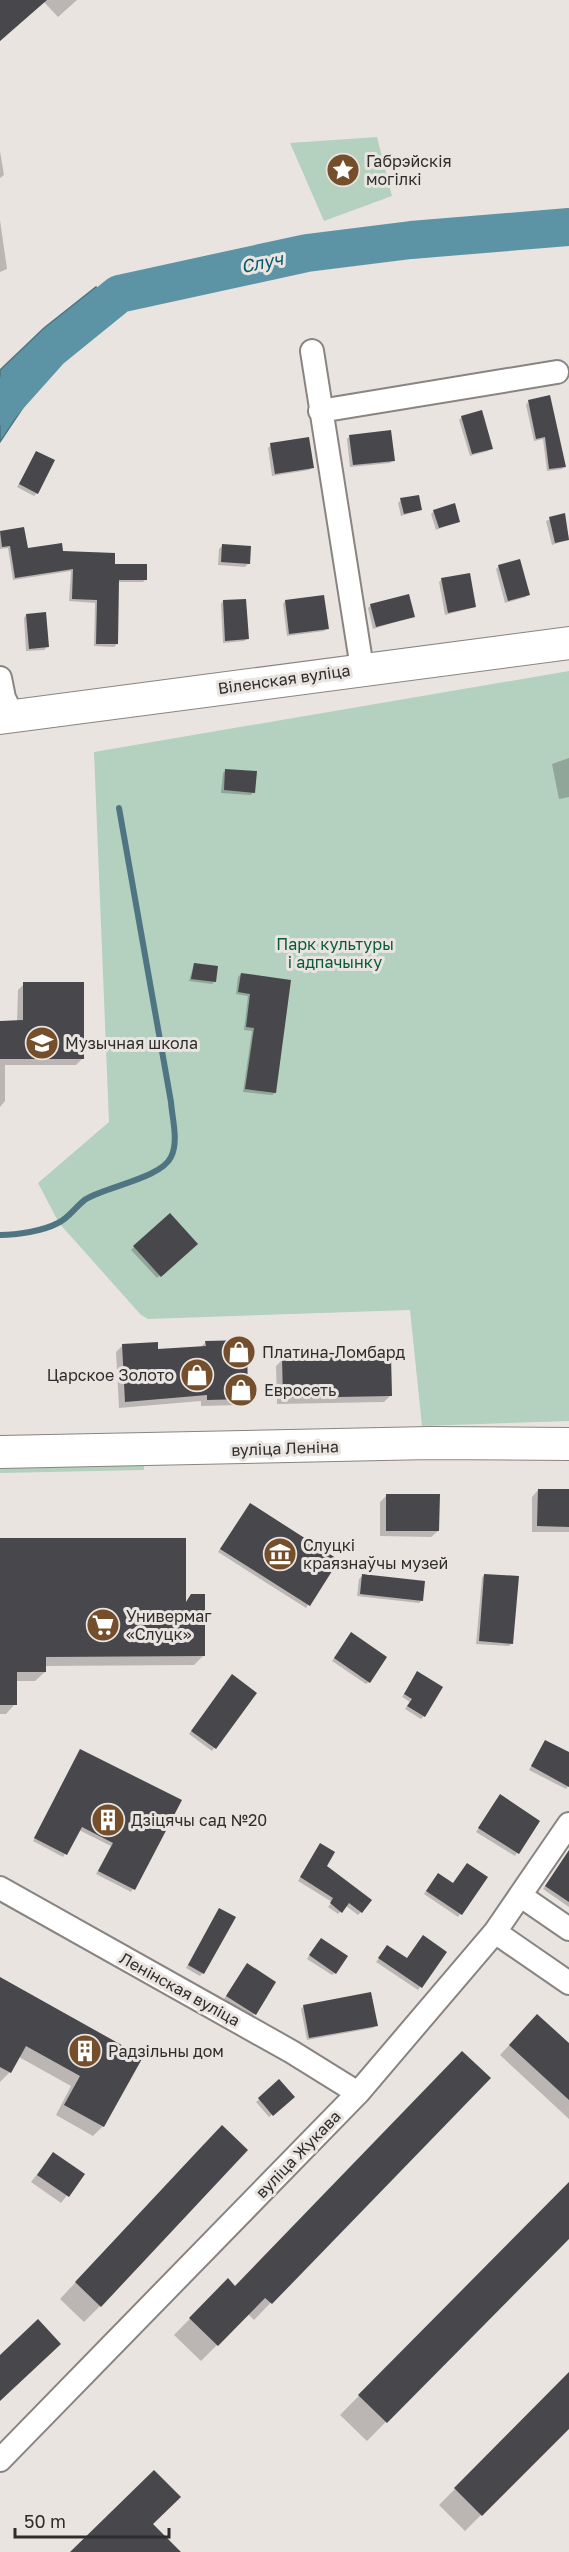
<svg xmlns="http://www.w3.org/2000/svg" width="569" height="2552" font-family="'Golos Text',sans-serif">
<style>
.green{fill:#b4d0be}
.water{fill:#5c94a6;stroke:#4e7581;stroke-width:1.5}
.shadow{fill:#0003}
.lines{fill:none;stroke-linecap:round;stroke-linejoin:round}
.stream{stroke:#4e7581;stroke-width:6}
.river{stroke:#5c94a6;stroke-width:38}
.building{fill:#47474c}
.minor-casing{stroke:#898481;stroke-width:26}
.secondary-casing{stroke:#898481;stroke-width:34}
.minor{stroke:#fff;stroke-width:22}
.secondary{stroke:#fff;stroke-width:32}
.labels{text-anchor:middle;stroke-width:6;stroke-linejoin:round;paint-order:stroke}
.poi-label{font-size:16px;fill:#2f2d2c;stroke:#eae4e1;text-anchor:start}
.street-label{font-size:16px;fill:#2f2d2c;stroke:#eae4e1}
.park-label{font-size:16px;fill:#075b37;stroke:#eae4e1}
.water-label{font-size:18px;font-style:italic;fill:#07596c;stroke:#eae4e1}
</style>
<rect width="100%" height="100%" fill="#eae4e1"/>
<path class="green" d="M377,137L392,196L324,221L290,143Z
M569,671V1421L422,1426L410,1310L148,1319L141,1315L59,1223L38,1183L109,1122L94,752Z
M144,1463V1470L0,1473V1464Z"/>
<path class="water" d="M96,287L113,317L46,373L0,442V370L44,328Z"/>
<path class="shadow" d="M0,0H77L58,17L44,2L0,41Z
M0,151L4,175L0,178Z
M0,220L7,269L0,272Z
M528,402L565,466L562,469L547,471L543,439L534,441L526,405Z
M462,417L491,448L488,451L470,456L459,420Z
M350,436L393,460L390,463L350,467L347,439Z
M271,445L312,467L309,470L272,476L268,448Z
M36,453L37,493L34,496L17,487Z
M401,500L420,510L401,516L398,503Z
M434,511L459,521L436,530L431,514Z
M564,514L569,539L552,545L546,521Z
M0,532L26,550L62,552L114,566L146,579L143,582H118L117,644L114,647L94,646L95,603L69,601L71,571L13,580L8,548L0,549Z
M222,546L248,564L245,567L218,565L219,549Z
M499,566L528,594L526,597L505,603L496,569Z
M442,579L475,607L445,615L439,582Z
M223,601L247,639L244,641L223,643L221,604Z
M285,601L327,628L324,631L287,636L283,604Z
M371,605L414,616L373,629L368,608Z
M26,615L47,647L44,650L26,651L24,618Z
M569,758V797L559,799L552,764Z
M226,770L253,792L251,795L221,793L223,773Z
M194,964L215,981L212,984L189,981Z
M241,974L290,981L275,1093L272,1095L243,1092L252,1031L244,1030L248,996L236,994L238,977Z
M24,984L82,1059L76,1065H5V1101L0,1107V1022H17L18,990Z
M170,1215L196,1244L157,1278L131,1250Z
M206,1342L247,1398L240,1405L201,1406V1401L119,1408L116,1352L122,1346L157,1350L200,1348Z
M282,1360L390,1396L384,1402L277,1404L276,1366Z
M538,1490H569V1532H532V1497Z
M387,1495L438,1531L431,1537L380,1536V1502Z
M250,1504L337,1561L306,1608L218,1552Z
M0,1540L185,1603L192,1596L204,1655L194,1665L45,1666V1672L35,1681H15V1704L6,1714H0Z
M484,1575L512,1643L509,1646L476,1644L482,1578Z
M362,1576L422,1600L419,1603L357,1596L359,1579Z
M349,1637L369,1682L366,1684L332,1661Z
M415,1676L424,1716L421,1719L405,1709L410,1702L402,1697Z
M230,1679L255,1693L212,1751L189,1734Z
M545,1741L569,1754V1785L566,1789L529,1770Z
M80,1751L180,1801L131,1892L96,1874L111,1846L79,1830L63,1857L33,1841Z
M497,1799L538,1821L515,1856L476,1832Z
M318,1847L325,1866L361,1912L358,1915L346,1906L338,1914L328,1907L332,1902L298,1881Z
M560,1864L569,1865V1907L543,1889Z
M485,1877L458,1917L424,1894L435,1878L453,1885Z
M217,1912L203,1973L200,1976L186,1968Z
M318,1942L335,1973L332,1975L307,1959Z
M385,1950L407,1960L445,1952L418,1990L376,1962Z
M244,1968L254,2014L252,2016L224,1999Z
M0,1985L141,2057L103,2126L93,2136L56,2115L71,2086L19,2057L10,2072L0,2082Z
M304,2006L376,2025L373,2028L307,2040L301,2009Z
M528,2025L569,2045V2119L500,2055Z
M489,2078L254,2320L248,2314L201,2361L174,2335L228,2280L235,2287Z
M279,2082L292,2097L269,2117L256,2102Z
M205,2143L100,2306L84,2322L60,2299Z
M53,2154L83,2175L61,2203L31,2182Z
M562,2191L569,2198V2237L367,2441L340,2415Z
M569,2374V2427L465,2531L439,2505Z"/>
<g class="lines">
<path class="stream" d="M0,1235C17,1235 43,1231 58,1223C69,1218 76,1206 86,1199C108,1186 161,1178 171,1157C179,1141 172,1118 171,1102L119,808"/>
<path class="river" d="M0,406L50,350L119,294L307,253L411,240L569,227"/>
</g>
<path class="building" d="M0,0H47L0,41Z
M550,395L566,467L549,469L545,437L536,439L528,400Z
M482,410L493,449L472,454L461,416Z
M391,430L395,461L353,465L349,435Z
M309,437L314,468L275,474L270,443Z
M36,451L55,460L38,494L19,484Z
M419,495L422,510L404,514L400,498Z
M455,503L460,522L439,528L433,510Z
M565,513L569,540L555,543L549,517Z
M24,527L28,548L62,543L63,551L115,553V564H147V580H119L118,644H96L97,600L72,599L73,569L15,578L10,546L2,547L0,531Z
M222,544L251,546L250,564L221,562Z
M520,559L530,595L508,601L498,565Z
M470,573L476,607L448,613L441,578Z
M409,594L415,617L376,627L370,604Z
M324,595L329,629L289,634L285,600Z
M246,599L249,639L225,641L223,600Z
M46,612L49,647L29,649L26,614Z
M225,769L257,771L255,793L224,790Z
M194,963L218,966L216,982L191,979Z
M241,973L291,980L276,1093L245,1089L254,1028L246,1027L250,994L238,992Z
M23,982H84V1059H0V1021L23,1020Z
M170,1213L198,1244L161,1277L133,1246Z
M247,1340L248,1399L207,1400V1395L125,1402L122,1344L158,1342V1349L206,1346L205,1341Z
M391,1356L392,1396L283,1398L282,1358Z
M538,1489H569V1527L537,1526Z
M386,1494H440L439,1531H386Z
M250,1503L339,1560L310,1606L220,1549Z
M0,1538H186V1602L191,1594H205V1656L46,1657V1672H17V1705H0Z
M362,1574L425,1581L423,1601L360,1594Z
M484,1574L519,1576L513,1644L479,1641Z
M351,1632L387,1657L370,1683L334,1658Z
M417,1671L443,1687L425,1717L407,1706L412,1699L404,1694Z
M232,1674L257,1693L216,1749L191,1731Z
M545,1740L569,1752V1787L531,1766Z
M80,1749L182,1800L135,1890L98,1871L113,1843L82,1827L67,1855L34,1838Z
M500,1794L540,1821L519,1854L478,1828Z
M320,1843L335,1852L327,1866L372,1900L362,1913L349,1903L342,1913L330,1903L333,1898L300,1877Z
M569,1850V1902L545,1886Z
M467,1863L488,1877L462,1915L426,1891L438,1873L453,1883Z
M219,1908L236,1917L204,1974L188,1965Z
M423,1935L447,1952L422,1988L378,1958L387,1945L407,1958Z
M321,1938L348,1956L336,1974L309,1955Z
M247,1963L276,1982L256,2015L226,1996Z
M0,1977L143,2057L104,2127L64,2105L80,2076L26,2046L11,2073L0,2067Z
M371,1992L378,2026L309,2038L303,2005Z
M537,2014L569,2043V2100L509,2045Z
M462,2051L491,2078L272,2304L265,2298L218,2346L189,2318L228,2278L235,2286Z
M279,2079L295,2097L273,2116L258,2098Z
M222,2125L248,2150L101,2307L75,2282Z
M53,2152L85,2174L69,2197L37,2175Z
M569,2182V2239L387,2423L358,2395Z
M38,2319L61,2344L0,2401V2355Z
M569,2372V2429L482,2516L454,2488Z
M154,2470L181,2497L153,2524L181,2552H70Z"/>
<g class="lines">
<defs>
<path id="minor" d="M312,351L362,668
M320,411L557,372
M0,678L4,698L13,716
M0,1888L292,2052L358,2093
M521,1896L569,1929
M495,1932L569,1983
M0,2460L358,2093L495,1932L569,1824"/>
<path id="secondary" d="M0,718L569,643
M0,1452L430,1443L569,1444"/>
</defs>
<use href="#minor" class="minor-casing"/>
<use href="#secondary" class="secondary-casing"/>
<use href="#minor" class="minor"/>
<use href="#secondary" class="secondary"/>
</g>
<defs>
<symbol id="sight-disc" viewBox="-11 -11 22 22"><circle r="9.5" fill="#754f2b" stroke="#eae4e1"/><path d="M0-6L1.8-2.2L6-1.7L2.9 1.2L3.7 5.4L0 3.3L-3.7 5.4L-2.9 1.2L-6-1.7L-1.8-2.2Z" fill="#fff"/></symbol>
<symbol id="school-disc" viewBox="-11 -11 22 22"><circle r="9.5" fill="#754f2b" stroke="#eae4e1"/><path d="M0-5L7-2L0 1L-7-2ZM-4 1L0 2.5L4 1V4Q0 6-4 4Z" fill="#fff"/></symbol>
<symbol id="shop-disc" viewBox="-11 -11 22 22"><circle r="9.5" fill="#754f2b" stroke="#eae4e1"/><path d="M-5-2.5h2.3a2.7 3.5 0 0 1 5.4 0H5L5.5 6h-11ZM-1.5-2.5h3a1.5 2.3 0 0 0-3 0Z" fill="#fff"/></symbol>
<symbol id="museum-disc" viewBox="-11 -11 22 22"><circle r="9.5" fill="#754f2b" stroke="#eae4e1"/><path d="M0-6L6-3V-2H-6V-3ZM-5-1h2V3h-2ZM-1-1h2V3h-2ZM3-1h2V3H3ZM-6 4H6V6H-6Z" fill="#fff"/></symbol>
<symbol id="supermarket-disc" viewBox="-11 -11 22 22"><circle r="9.5" fill="#754f2b" stroke="#eae4e1"/><path d="M-6-5.5h2.5l.6 2H6L4.5 2H-2.5L-4.4-4H-6ZM-1.5 3.2a1.3 1.3 0 1 0 .1 0ZM3 3.2a1.3 1.3 0 1 0 .1 0Z" fill="#fff"/></symbol>
<symbol id="building-disc" viewBox="-11 -11 22 22"><circle r="9.5" fill="#754f2b" stroke="#eae4e1"/><path d="M-4-6H4V6H1V3H-1V6H-4ZM-2.5-4.3h1.7v1.8h-1.7ZM.8-4.3h1.7v1.8H.8ZM-2.5-1h1.7V.8h-1.7ZM.8-1h1.7V.8H.8Z" fill="#fff"/></symbol>
</defs>
<g fill-rule="evenodd">
<use href="#sight-disc" x="324" y="151" width="38" height="38"/>
<use href="#school-disc" x="23" y="1024" width="38" height="38"/>
<use href="#shop-disc" x="220" y="1333" width="38" height="38"/>
<use href="#shop-disc" x="178" y="1356" width="38" height="38"/>
<use href="#shop-disc" x="222" y="1371" width="38" height="38"/>
<use href="#museum-disc" x="261" y="1535" width="38" height="38"/>
<use href="#supermarket-disc" x="84" y="1606" width="38" height="38"/>
<use href="#building-disc" x="89" y="1801" width="38" height="38"/>
<use href="#building-disc" x="66" y="2032" width="38" height="38"/>
</g>
<g class="labels">
<g class="poi-label">
<text x="366" y="167">Габрэйскія<tspan x="366" dy="18">могілкі</tspan></text>
<text x="65" y="1049">Музычная школа</text>
<text x="262" y="1358">Платина-Ломбард</text>
<text x="174" y="1381" text-anchor="end">Царское Золото</text>
<text x="264" y="1396">Евросеть</text>
<text x="303" y="1551">Слуцкі<tspan x="303" dy="18">краязнаўчы музей</tspan></text>
<text x="126" y="1622">Универмаг<tspan x="126" dy="18">«Слуцк»</tspan></text>
<text x="131" y="1826">Дзіцячы сад №20</text>
<text x="108" y="2057">Радзільны дом</text>
</g>
<g class="street-label">
<text transform="translate(284 679) rotate(-8)" y="6">Віленская вуліца</text>
<text transform="translate(285 1448) rotate(-2)" y="6">вуліца Леніна</text>
<text transform="translate(180 1989) rotate(29)" y="6">Ленінская вуліца</text>
<text transform="translate(298 2154) rotate(-46)" y="6">вуліца Жукава</text>
</g>
<g class="park-label">
<text x="335" y="950">Парк культуры<tspan x="335" dy="18">і адпачынку</tspan></text>
</g>
<g class="water-label">
<text transform="translate(262 263) rotate(-12)" y="6">Случ</text>
</g>
</g>
<path d="M15 2528v9h154v-9" fill="none" stroke="#2f2d2c" stroke-width="3"/>
<text x="24" y="2528" font-size="18" fill="#2f2d2c" stroke="#eae4e1" stroke-width="4.5" paint-order="stroke">50 m</text>
</svg>
